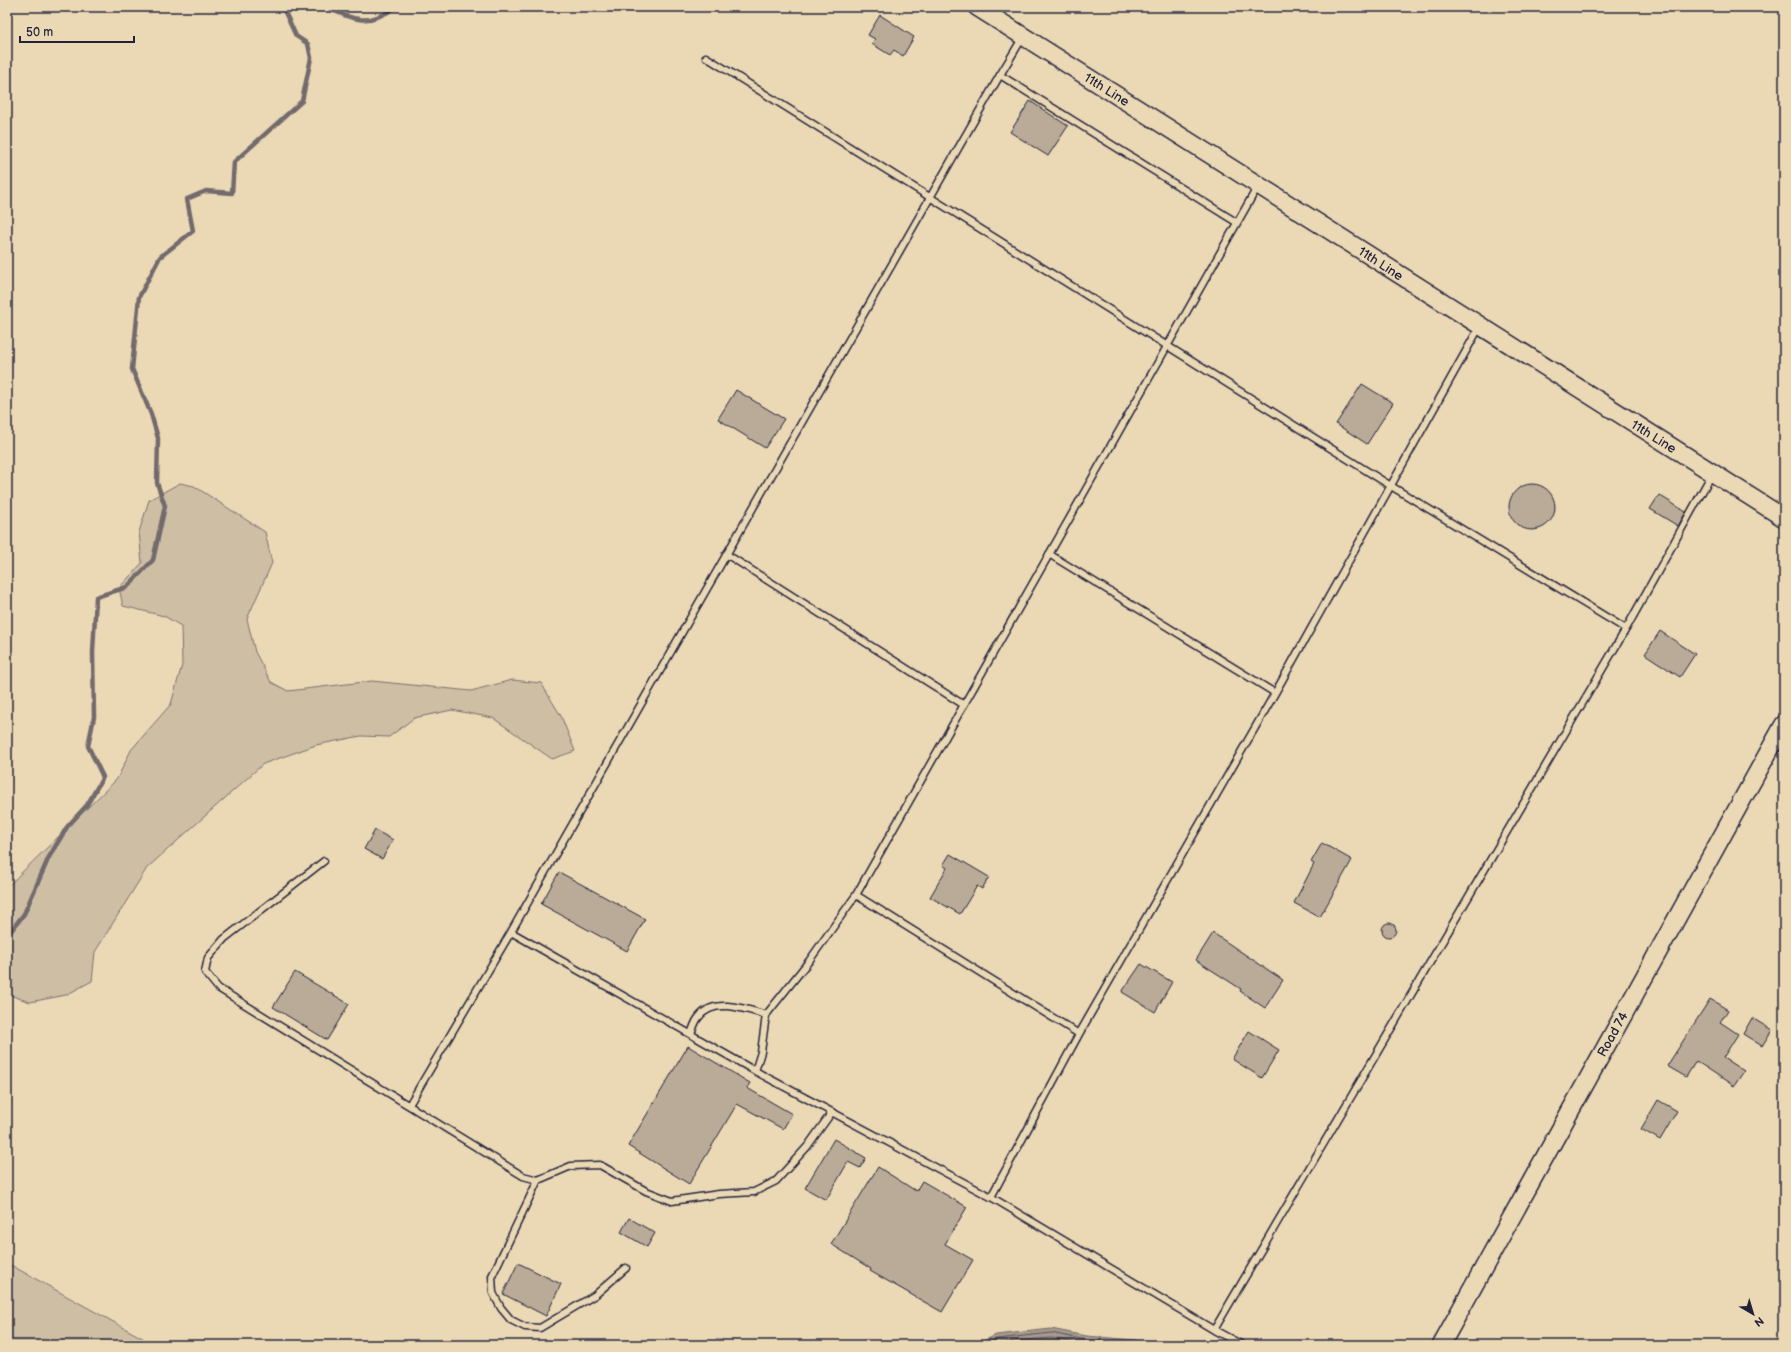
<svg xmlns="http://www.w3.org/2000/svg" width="1791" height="1352" font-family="'Balsamiq Sans',sans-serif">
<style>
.green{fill:#cebea4;stroke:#787070}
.water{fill:#a79a8c;stroke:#726a6c}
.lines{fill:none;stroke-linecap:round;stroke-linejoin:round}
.shore{stroke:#57525b;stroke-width:1}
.stream{stroke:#726a6c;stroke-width:4.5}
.building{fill:#b9ab97;stroke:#22223b}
.lane-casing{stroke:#22223b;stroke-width:9}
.secondary-casing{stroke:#22223b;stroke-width:20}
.lane{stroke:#ebd9b6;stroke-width:6}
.secondary{stroke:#ebd9b6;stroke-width:17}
.labels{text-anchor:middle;stroke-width:3;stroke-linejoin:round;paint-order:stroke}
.street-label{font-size:13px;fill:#22223b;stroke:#ebd9b6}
</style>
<rect width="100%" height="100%" fill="#ebd9b6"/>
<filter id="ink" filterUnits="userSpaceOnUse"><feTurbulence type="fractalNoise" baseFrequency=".025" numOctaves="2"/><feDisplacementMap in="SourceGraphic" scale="8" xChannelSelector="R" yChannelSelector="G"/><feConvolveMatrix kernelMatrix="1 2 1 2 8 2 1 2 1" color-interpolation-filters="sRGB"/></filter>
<g filter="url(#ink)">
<path class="green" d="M180,483L194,486L265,532L272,563L247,619L255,652L271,682L288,691L372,681L471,691L512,680L541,683L561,716L575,751L552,759L493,718L452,710L414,718L389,737L361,736L316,745L263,764L147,868L95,952L92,981L66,995L30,1002L7,994V887L117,779L131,750L171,704L182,665L181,626L164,616L123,606L119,588L142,563L139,532L149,500Z
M7,1263L155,1345H7Z"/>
<path class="water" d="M1051,1329L1087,1336L1135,1340L1154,1345H975L996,1335Z"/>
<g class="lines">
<path class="shore" d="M983,1345L997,1339L1051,1333L1086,1340L1139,1345
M995,1345L1014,1341L1051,1338L1084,1345"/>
<path class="stream" d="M326,7C354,20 368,27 396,7
M7,936L24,914L49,857L67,827L87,805L103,777L88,746L94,717L93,652L96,597L127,587L153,560L165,506L157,483L158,438L151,414L132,369L139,297L160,257L193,231L187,199L206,191L232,193L234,162L302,101L311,58L308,44L296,36L284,10L287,7"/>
</g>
<path class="building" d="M880,15L914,37L903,56L894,50L890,55L872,44L875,39L868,35Z
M1030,101L1068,126L1048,156L1010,132Z
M1362,384L1393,403L1367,444L1336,424Z
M736,390L784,419L765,448L718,419Z
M1509 507a23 23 0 1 1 46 0a23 23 0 1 1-46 0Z
M1659,495L1686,512L1678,526L1650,509Z
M1660,631L1695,654L1680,677L1645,654Z
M375,830L393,840L382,859L364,849Z
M1322,843L1352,860L1320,917L1294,903L1314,864L1311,862Z
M950,854L989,877L982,889L977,886L960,914L930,897L947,868L943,865Z
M559,872L645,919L627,951L541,904Z
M1382 930a7 7 0 1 1 14 0a7 7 0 1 1-14 0Z
M1213,933L1283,980L1265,1008L1240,991L1241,989L1196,960Z
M1141,964L1172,982L1155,1012L1122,992Z
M295,972L349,1004L327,1040L273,1007Z
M1710,999L1728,1010L1720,1022L1738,1034L1723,1058L1744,1071L1734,1086L1696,1061L1686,1077L1667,1066Z
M1752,1018L1772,1030L1762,1046L1743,1034Z
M1249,1031L1279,1050L1262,1078L1232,1059Z
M688,1046L750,1083L747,1088L792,1114L783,1129L737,1104L689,1184L628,1146Z
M1658,1100L1677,1111L1660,1140L1641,1129Z
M834,1139L866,1158L860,1168L848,1162L826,1200L805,1188Z
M878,1167L916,1191L922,1181L967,1207L945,1244L973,1260L942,1312L870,1271L871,1269L831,1244Z
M629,1218L655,1233L647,1247L621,1232Z
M518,1263L561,1284L546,1316L503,1294Z"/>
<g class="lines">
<defs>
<path id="lane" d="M1023,37L1000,75L511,932L755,1071L991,1197L1214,1330
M706,57L1391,486L1626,629
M1000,75L1236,222
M726,554L964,705
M1049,554L1275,693
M324,861L224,939L208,958L205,972L218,988L523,1176L538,1180L571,1166L600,1165L646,1191L672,1201L719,1194L754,1192L776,1181L807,1147L832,1112
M856,895L1079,1034
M691,1034C693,1029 695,1021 699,1017C714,997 746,1009 766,1015L809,961L856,895L1258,186
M755,1071L761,1052L766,1015
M409,1105L511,932
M538,1180L492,1276L493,1293L501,1308L511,1320L525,1327L540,1328L595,1295L626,1268
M991,1197L1079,1034L1275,693L1480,326
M1242,1345L1214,1330L1626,629L1712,474"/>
<path id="secondary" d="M977,7L1784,518
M1441,1345L1784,724"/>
</defs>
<use href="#lane" class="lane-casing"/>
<use href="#secondary" class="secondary-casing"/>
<use href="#lane" class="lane"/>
<use href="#secondary" class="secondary"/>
</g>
</g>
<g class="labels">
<g class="street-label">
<text transform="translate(1107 89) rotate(32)" y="5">11th Line</text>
<text transform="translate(1381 263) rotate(33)" y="5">11th Line</text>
<text transform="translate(1654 436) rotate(32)" y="5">11th Line</text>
<text transform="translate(1612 1034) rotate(-61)" y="5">Road 74</text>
</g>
</g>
<rect width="1791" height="1352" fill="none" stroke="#ebd9b6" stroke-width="24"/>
<rect x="12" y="12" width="1767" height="1328" fill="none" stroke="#22223b" stroke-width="1.5" filter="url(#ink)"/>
<g transform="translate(1753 1314) rotate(142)" stroke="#ebd9b6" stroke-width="3" paint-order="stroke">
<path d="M0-3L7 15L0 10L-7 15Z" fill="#22223b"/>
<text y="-6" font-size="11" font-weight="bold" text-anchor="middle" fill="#22223b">N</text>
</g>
<path d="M20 36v6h114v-6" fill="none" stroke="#22223b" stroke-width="2"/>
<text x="26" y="36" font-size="12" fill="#22223b" stroke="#ebd9b6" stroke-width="3" paint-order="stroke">50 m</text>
</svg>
